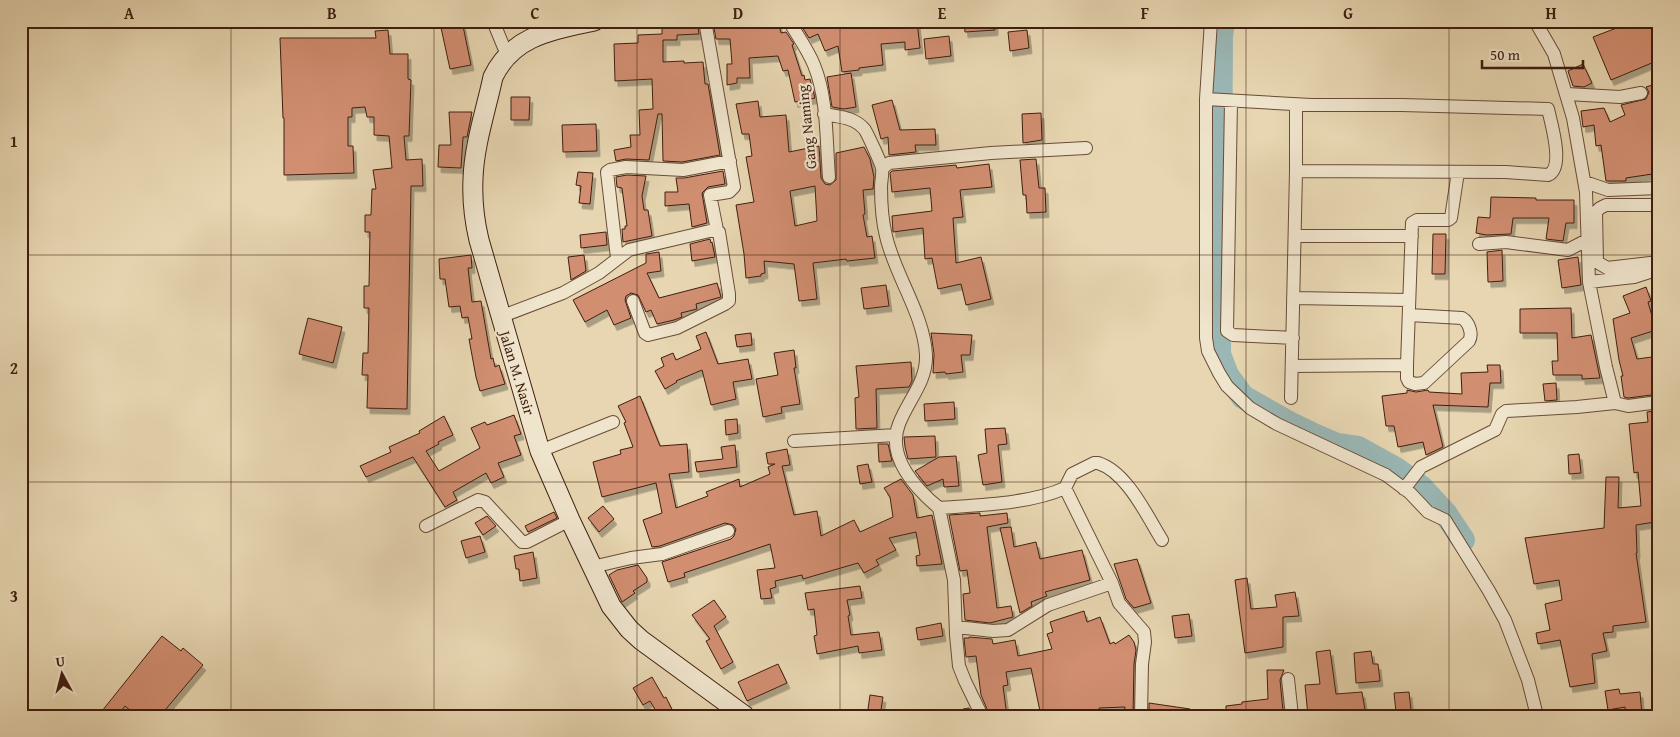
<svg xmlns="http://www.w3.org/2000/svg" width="1680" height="737" font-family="'Gentium Book Plus',serif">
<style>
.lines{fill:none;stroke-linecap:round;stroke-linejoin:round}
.river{stroke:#9ab7b5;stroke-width:24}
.building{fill:#d18e71;stroke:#3f1e0f;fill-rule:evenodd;filter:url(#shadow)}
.street-casing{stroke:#694c38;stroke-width:14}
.secondary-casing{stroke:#3f1e0f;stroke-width:21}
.street{stroke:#efe4cc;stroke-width:12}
.secondary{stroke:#efe4cc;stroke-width:19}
.grid{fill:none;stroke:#3f1e0f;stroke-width:1;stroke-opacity:0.55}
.labels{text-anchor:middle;stroke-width:4.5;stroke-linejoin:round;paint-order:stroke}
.street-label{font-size:15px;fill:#3f1e0f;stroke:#efe4cc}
.neatline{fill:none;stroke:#3f1e0f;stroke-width:2}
.grid-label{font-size:16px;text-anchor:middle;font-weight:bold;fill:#3f1e0f}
</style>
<defs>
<filter id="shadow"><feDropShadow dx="3" dy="5.5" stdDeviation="0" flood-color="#0004"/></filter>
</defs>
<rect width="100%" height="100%" fill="#e7d6b1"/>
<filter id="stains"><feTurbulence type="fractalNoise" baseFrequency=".004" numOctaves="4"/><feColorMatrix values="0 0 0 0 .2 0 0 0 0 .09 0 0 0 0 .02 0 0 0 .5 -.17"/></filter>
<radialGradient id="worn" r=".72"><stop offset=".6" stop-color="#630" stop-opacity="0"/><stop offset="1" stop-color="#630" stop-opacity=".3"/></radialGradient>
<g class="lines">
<path class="river" d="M1223,21L1221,36L1219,354L1227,375L1243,397L1289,423L1316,436L1337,445L1358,448L1396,469L1422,488L1445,513L1463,540"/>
</g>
<path class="building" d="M449,21H462L471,65L450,69L440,23Z
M662,21L697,22L699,34L677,35V40H663V62L684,61V63L703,62L705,84H708L720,155L682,162L663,161L662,114H658L649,160L626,159L616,161L614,150L631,147L630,135H640L639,110L653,109L652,79L615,81L614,44L638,43V35L662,34Z
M778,21L781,33L786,32L794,44L792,45L802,76L804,75L805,80L810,79L815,98L795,102L788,70L783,71L778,56L749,58L750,78H737V83L727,85V64H732L730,39H716L713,22Z
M816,21H917L920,48L905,50V42L881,44L883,65L859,68V70L842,72L838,46L825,51L818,34L809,38L802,27Z
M964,21H995V30L965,32Z
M1626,21H1659V60L1611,80L1593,37L1627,24Z
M388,30L390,54H408V79L411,80L409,136H404L406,160L422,159L423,186H411L407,409L367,408L368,375H362L363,353H368L369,308H364V286H369L370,232H365V215H371L372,189H376L373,170L392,168L389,136L374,135V117H367L365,107L352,108V117H348V146H353L354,173L284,175V118H283L280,38H376L375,31Z
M1027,30L1029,48L1010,51L1008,32Z
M949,36L951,56L926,59L924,39Z
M1583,64L1592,83L1584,87L1573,86L1568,71Z
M851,73L856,107L844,109L832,107L827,77Z
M1659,83V173L1626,178V181H1606L1601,145L1596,146L1594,125L1583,127L1581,111L1604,108L1610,122L1625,115L1621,105L1646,99L1649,92L1646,87Z
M511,97H530L529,120H511Z
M892,100L900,130L935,129L936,145H915L916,152L889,155L888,137L881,139L872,105Z
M758,101L760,117L786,115L789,152L819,146L821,178L825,184L830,185L836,180V153L864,147L870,159L874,177L873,189L863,190L865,214L863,215L867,237L872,236L875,258L847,261L846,259L813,263L817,299L799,301L794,264L764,261L765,273L761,274V276L746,278L744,254L736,205L754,202L746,157L752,156L749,134H742L736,104ZM815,186L817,221L795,226L790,191Z
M449,112H472L467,137H463L461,168L438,167L439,145H451Z
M1041,113L1042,140L1023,143L1022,114Z
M596,124L597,151L563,152L562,125Z
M1036,159L1039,188H1045L1046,212L1027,213L1026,195H1023L1020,160Z
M989,164L992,187L960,190L963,217L953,218L956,263L981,257L991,299L966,305L961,284L938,289L932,258L925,259L923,228L893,232L892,216L932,211L930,188L892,192L890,173L892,171L956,165L957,168Z
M723,171L725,184L708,187L702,193L707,223L692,227L689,204L665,206V192H678L676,178H684Z
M578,172L593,173L590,204L579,203L581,186L576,185Z
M627,175L646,176L642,196L644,210H648L652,236L623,242L622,229H625V226H627L622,188L617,187L616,177Z
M1491,197L1536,198V200H1574V223H1566L1563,241L1546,239L1549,218H1513L1511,234L1486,235L1476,233L1478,217L1490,218Z
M606,232L607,245L581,248L580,235Z
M1433,234H1446L1445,274H1432Z
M710,239L711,243L712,242L715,257L692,261L690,244Z
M1502,250L1503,281L1488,282L1487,252Z
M659,252L661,271L647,273L659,298L717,283L721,297L696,304L697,309L681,313L682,317L674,320L657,324L651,310L646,312L638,295L631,293L626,296L625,300L631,318L614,325L607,310L585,322L573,300L646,263V254Z
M471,255L472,268H468L472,302L481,301L491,359L493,358L495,367L499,365L505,384L480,391L476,377L469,339H472L468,317L462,318L460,306L449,307L445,279H440L439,259Z
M584,255L586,271L571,280L568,257Z
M1578,257L1581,285L1562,288L1558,260Z
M886,285L889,306L864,309L861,288Z
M1646,287L1651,301L1648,302L1656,330L1631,338L1637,359L1659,356V394L1628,398L1624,397L1621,376H1623L1619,360L1613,319L1630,313L1623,296Z
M1571,308L1572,338L1591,335L1600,378L1582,379V375H1553L1552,361H1558L1557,333H1520V309Z
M308,318L342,327L333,363L299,354Z
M706,332L718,364L748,359L752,379L733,382L736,399L711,405L702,370L676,381L677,382L665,389L655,371L664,366L661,358L673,353L676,360L701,349L696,336Z
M751,333L752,345L737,347L735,335Z
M931,333L972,335L970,355H961L963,372L946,374L945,372L933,373L934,354Z
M794,350L796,368H794L800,404L781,407L782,413L763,417L756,379L778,375L774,353Z
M911,362L912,381L909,387L876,389L877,428L856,429L855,398L859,397L856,366Z
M1487,365H1500L1501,383H1490L1488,407L1433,405L1443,447L1426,455L1423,442L1398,447L1394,426H1386L1382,396L1407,393V390L1416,392L1428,390L1429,392L1462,394L1461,373L1488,372Z
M1556,383L1557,400L1545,401L1543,384Z
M640,396L660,446L687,444L689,472L669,474L676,508L708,496L706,492L739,479L740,487L770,474L768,467L775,464H768L766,453L787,449L790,465L782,466L794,515L817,511L821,536L854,520L860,532L893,517L890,497L884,488L901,479L913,495L917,518L932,515L942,564L917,566L916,556L920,555L916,532L889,538L896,550L876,560L879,565L864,573L858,563L803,579L802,575L775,581L776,587L770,589L772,598L761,599L757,570L775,568L770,544L684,573L685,577L668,582L662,562L731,539L734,536L736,529L733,525L725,523L660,546L652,547L643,520L662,513L656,483L602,497L593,462L621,454L620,450L633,447L624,423L626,422L618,406Z
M954,402L955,419L925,421L924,404Z
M1659,410V472H1655L1657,500L1652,501L1655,522L1636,525L1637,553H1636L1646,622L1613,626V632L1603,633L1607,651L1592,654L1595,683L1570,687L1560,640L1538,644L1536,633L1550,630L1545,604L1562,600L1559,580L1534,584L1525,538L1604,528L1606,477H1619L1618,508L1641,506L1638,472L1634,473L1629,424L1648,422L1647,412Z
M514,415L521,434L514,436L521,455L498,463L504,477L491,483L486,473L453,492L457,500L445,507L413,457L366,477L360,466L391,452L389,447L420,433L419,431L444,416L453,435L438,442L439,444L426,451L439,471L480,448L471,428L485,422L487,425Z
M737,419L738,433L726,435L725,420Z
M1005,428L1007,444L998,445L1002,482L983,485L978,455L987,453L985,429Z
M935,436L936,457L908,459L905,447L904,437Z
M878,444H888L892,461L879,462Z
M735,445L737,467L697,472L695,462L723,459L721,447Z
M1579,454L1581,473L1569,474L1568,455Z
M956,456L959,486L944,487L943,479L927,486L915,471L939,457Z
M868,464L872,482L860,484L857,466Z
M603,506L614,519L599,532L588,518Z
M554,512L557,518L528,532L525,526Z
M980,513V516L1007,513L1008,523L987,527L997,608L1011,606L1013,617L990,623L965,620L963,594L970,593L967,570L960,571L949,515Z
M487,516L496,526L483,535L475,523Z
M1011,527L1014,547L1036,542L1040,559L1082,550L1090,580L1045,592L1047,596L1031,602L1032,606L1020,613L1000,528Z
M480,536L485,552L466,558L461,541Z
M533,552L537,578L520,581L519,569H516L514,556Z
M1137,559L1151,603L1134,608L1126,599L1114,564Z
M638,565L647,578V582L633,591L635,593L622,602L609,575L617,570Z
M1247,578L1251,609L1277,607L1275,595L1295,592L1299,616L1283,617V647L1245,653L1235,580Z
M860,586L862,598L847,600L850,615L848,616L851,635L879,632L882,650L859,653L858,646L817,654L814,636L817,635L814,609L808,610L805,593Z
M714,600L726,617L714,626L733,662L721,669L706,641L710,639L692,615Z
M1084,611L1087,622L1100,617L1110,644L1114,642L1115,644L1129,635L1134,642L1136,650L1134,664L1133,716H1124L1125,707L1099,708L1100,716H1041L1031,668L1006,672L1008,685L1003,686L1007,716H990L981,695L976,656L966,657L964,638H969V637L992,639L993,644L1015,640L1018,656L1052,649L1047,634L1053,632L1050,622Z
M1189,614L1192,636L1175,638L1172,616Z
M941,623L943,636L918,640L916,628Z
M162,636L181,651L183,648L203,665L160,716H137L125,706L117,716H98Z
M1330,650L1336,694L1362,692L1366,716H1308L1305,685L1320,684L1316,652Z
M1371,651L1373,664H1378L1380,681L1356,683L1354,653Z
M778,664L787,683L747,701L738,682Z
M1267,670H1284L1280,680L1283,711L1258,713V716H1226V706L1242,704V702L1268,699Z
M652,677L664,698L666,697L675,716H659L650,701L643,705L633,688Z
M1619,689L1620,694L1640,692L1642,715L1626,716L1625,707L1608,710L1605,691Z
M1409,692L1411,710L1396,712L1394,693Z
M870,695L883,697L880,716H867Z
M1149,703L1190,709L1189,716H1149Z
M969,708L973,716H963V709Z"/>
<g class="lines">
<defs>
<path id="street" d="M493,21L507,55
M705,21L734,187L729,192L710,195L717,230
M789,21C797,35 808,50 814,65C828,99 826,141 829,177
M1211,21L1206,99V338L1208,351L1219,373L1227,386L1250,408L1277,424L1386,475L1410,493L1428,512L1445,520L1489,591L1505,620L1528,680L1537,716
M1535,21L1554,54L1573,118L1586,192L1589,282L1606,367L1615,403L1628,406L1659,402
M1567,94L1620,97L1641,93
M1206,99L1311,105H1402L1548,109C1551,123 1565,168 1548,175L1506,172L1296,171
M1231,102L1227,331L1233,335L1293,338
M824,114C839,117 855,117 865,130C868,135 881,163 882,168C883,174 881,181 881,187C881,204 882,220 886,236C895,276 924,314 926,355C927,382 908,400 899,424C886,457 916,489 939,508L954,580L956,635L959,666L965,681L982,716
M882,169L889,163L991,153L1086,148
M1585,182L1608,190L1659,188
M1659,205H1606L1600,208L1596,212L1597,262L1607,268L1659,262
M1295,236H1412
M1479,244L1506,242L1568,250L1587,240
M617,258L607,172L610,170L626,167L683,170L730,161
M1589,282L1634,277L1659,269
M1293,298L1409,300
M1409,315L1462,318C1469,322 1473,334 1469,341L1424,383L1415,384L1409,382L1407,378V365L1412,223L1417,220H1448L1451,218L1458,172
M500,317L563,293L599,273L629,250L714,230L719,232L729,294V301L725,304L677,328L648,335L645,333L633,301
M1292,366L1407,365
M1291,398L1296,171V105
M794,441L896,435
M540,451L613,422
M1065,488L1112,583L1119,603L1144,632L1145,642L1142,664L1141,716
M1404,489L1421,467L1495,430L1502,414L1506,411L1577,407L1615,403
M939,508C978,505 1030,504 1065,488L1072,474L1094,463H1098C1127,472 1147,516 1162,540
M426,526L478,500L485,502L522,542H527L570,520
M592,567L631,558L662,554L728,531
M956,627L993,631L1008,630L1048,605L1112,583
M1288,679L1292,716"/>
<path id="secondary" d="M594,21C553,30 513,35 493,77C486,110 474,145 473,179C472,200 474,219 479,240L540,451L570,520L611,606L629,629L641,640L745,716"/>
</defs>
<use href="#street" class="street-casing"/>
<use href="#secondary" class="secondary-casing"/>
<use href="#street" class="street"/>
<use href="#secondary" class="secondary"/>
</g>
<path class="grid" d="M231,21V716M434,21V716M637,21V716M840,21V716M1043,21V716M1246,21V716M1449,21V716M21,255H1659M21,482H1659"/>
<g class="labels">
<g class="street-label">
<text transform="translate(807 127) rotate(-96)" y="5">Gang Naming</text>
<text transform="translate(517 373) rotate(73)" y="5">Jalan M. Nasir</text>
</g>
</g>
<rect width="1680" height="737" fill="none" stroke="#e7d6b1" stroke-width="55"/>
<g transform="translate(62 674) rotate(353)" stroke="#efe4cc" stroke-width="4" paint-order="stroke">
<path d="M0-4L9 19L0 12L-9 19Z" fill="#3f1e0f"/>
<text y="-8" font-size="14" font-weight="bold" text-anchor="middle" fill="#3f1e0f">U</text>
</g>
<path d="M1482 60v8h101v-8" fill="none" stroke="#3f1e0f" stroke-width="2.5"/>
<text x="1490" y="60" font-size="15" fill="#3f1e0f" stroke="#efe4cc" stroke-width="4" paint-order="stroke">50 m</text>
<rect x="28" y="28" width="1624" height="682" class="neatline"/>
<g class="grid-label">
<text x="129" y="19">A</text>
<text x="332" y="19">B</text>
<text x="535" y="19">C</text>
<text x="738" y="19">D</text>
<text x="942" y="19">E</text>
<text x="1145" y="19">F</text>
<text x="1348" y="19">G</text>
<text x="1551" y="19">H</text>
<text x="14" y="147">1</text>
<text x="14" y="374">2</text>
<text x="14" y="602">3</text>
</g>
<rect width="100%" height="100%" filter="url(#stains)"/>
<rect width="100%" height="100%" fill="url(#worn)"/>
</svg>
